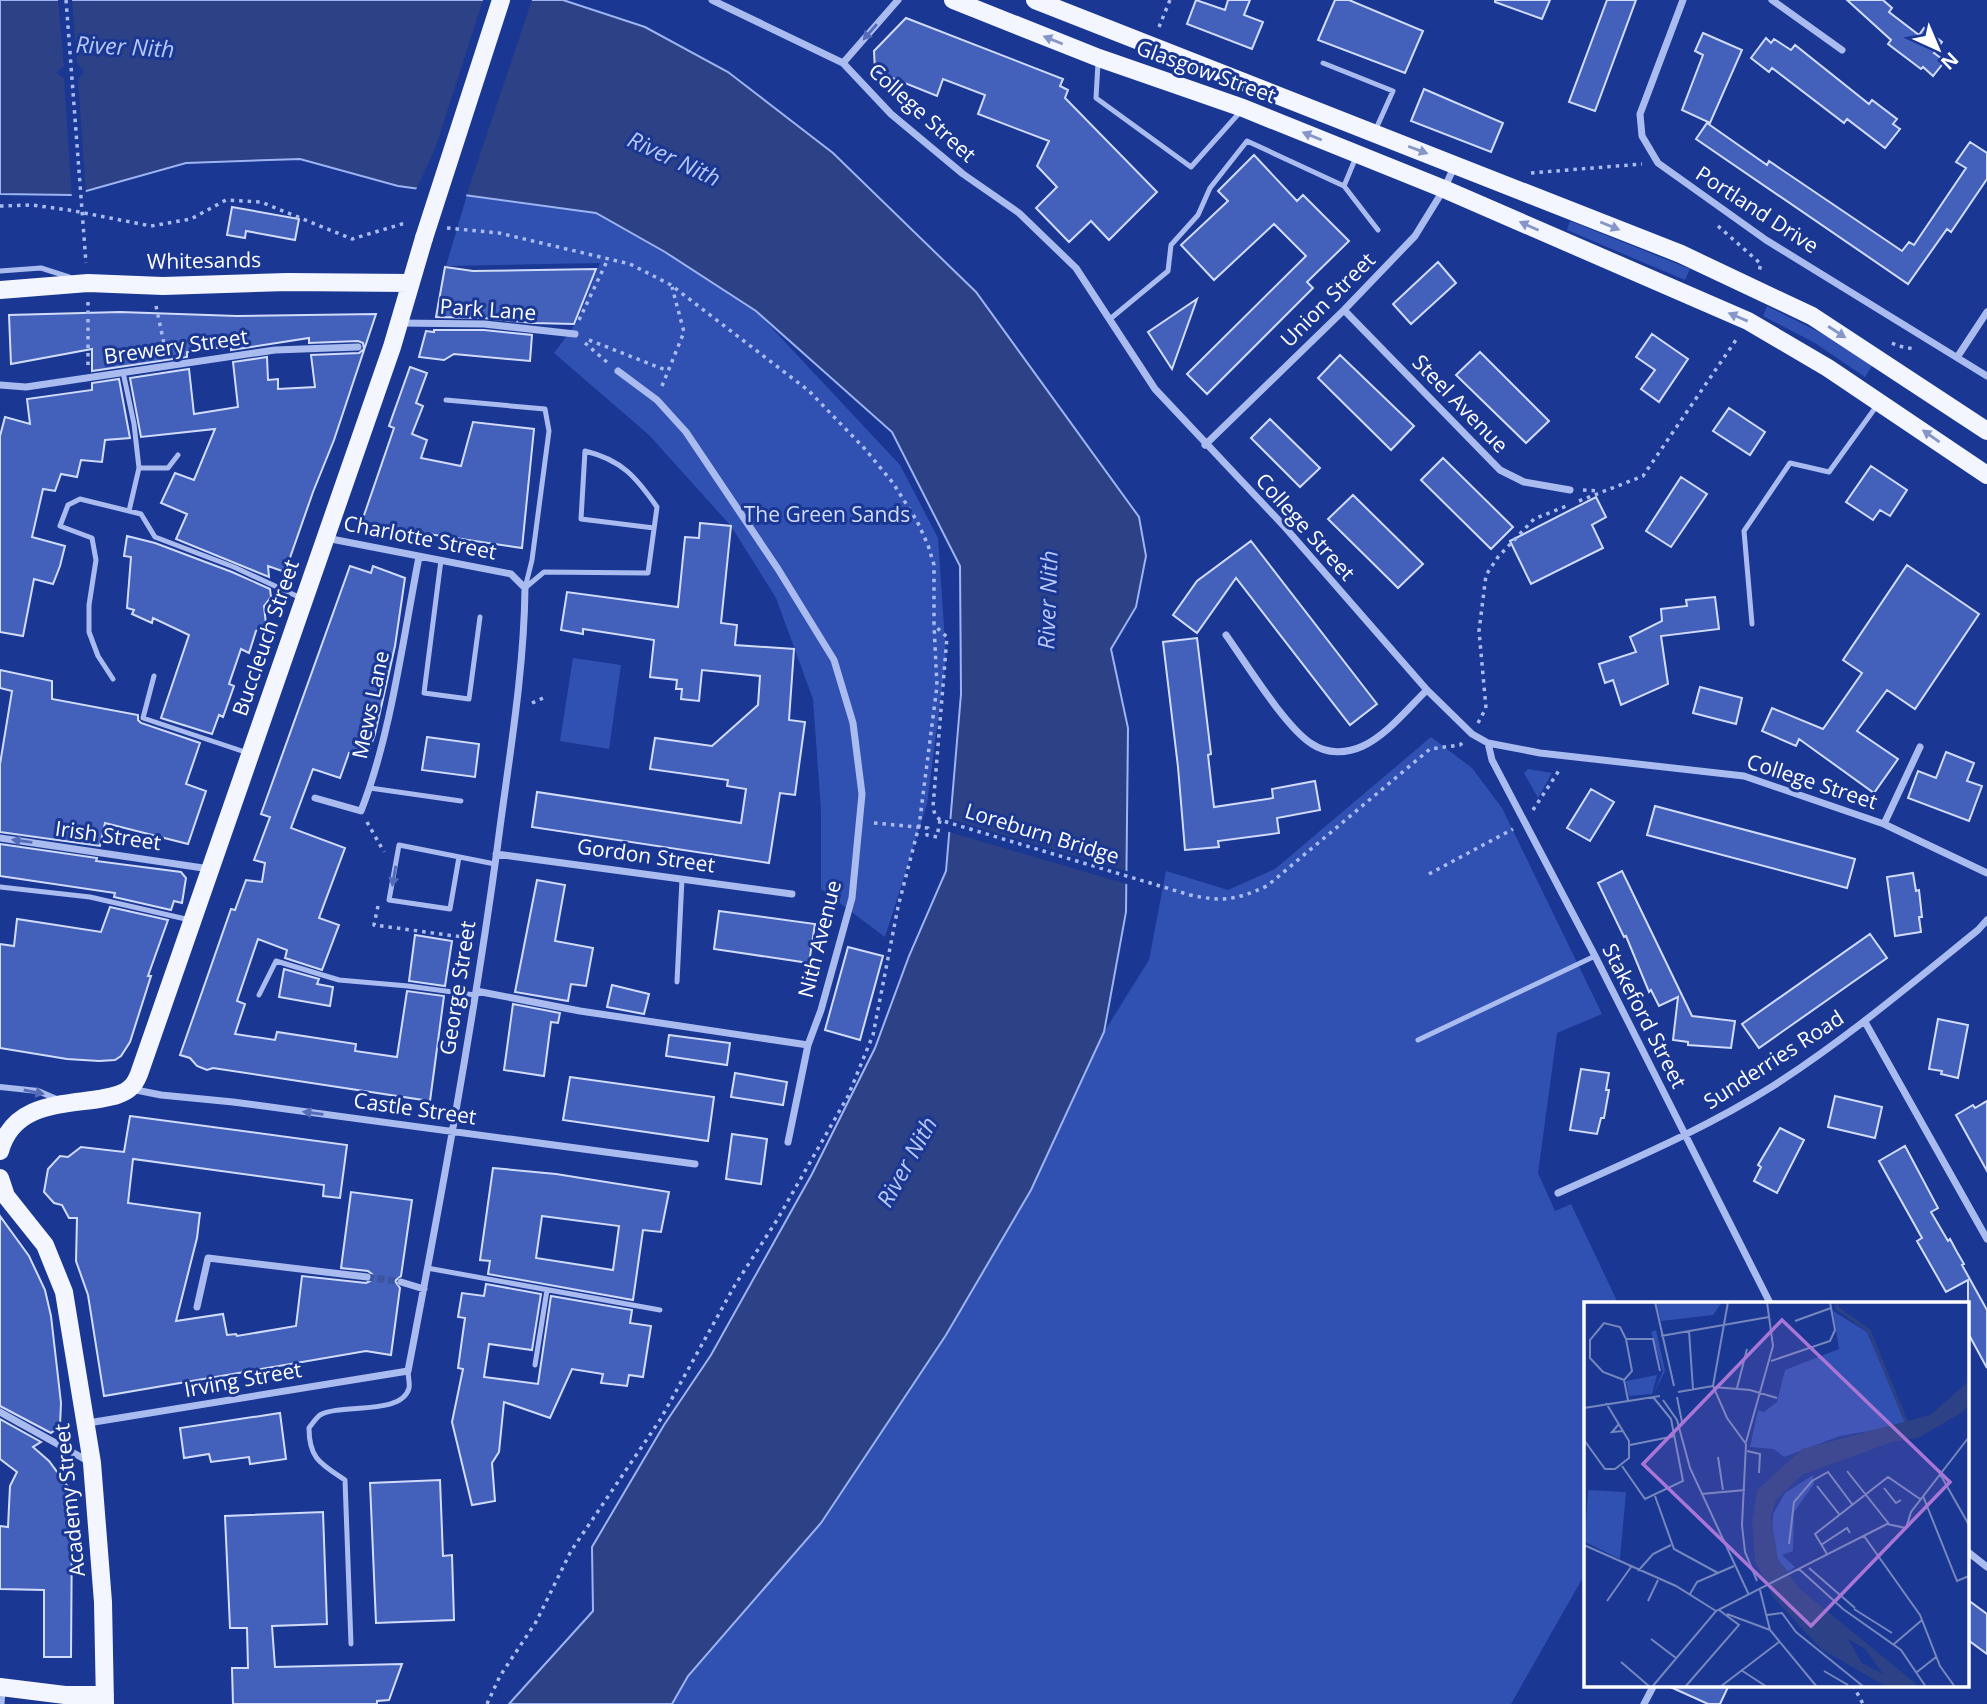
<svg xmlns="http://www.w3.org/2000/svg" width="1987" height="1704" font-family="'Open Sans',sans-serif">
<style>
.green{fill:#3151b2}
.water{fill:#2c4186;stroke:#9db4f2;stroke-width:2}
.pier{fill:#1a3793}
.building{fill:#4361ba;stroke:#d1dcfb;stroke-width:2;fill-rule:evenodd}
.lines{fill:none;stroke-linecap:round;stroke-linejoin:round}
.minor-tunnel{stroke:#3c55a3;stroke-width:7;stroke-dasharray:7 3.5;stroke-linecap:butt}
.path{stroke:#aabcef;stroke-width:3.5;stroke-dasharray:3.5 5;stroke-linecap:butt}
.service{stroke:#aabcef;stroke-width:5}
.pedestrian{stroke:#aabcef;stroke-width:6}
.minor{stroke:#aabcef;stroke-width:7}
.primary{stroke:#f3f5ff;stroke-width:18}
.primary-bridge{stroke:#f3f5ff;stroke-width:18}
.oneway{fill:#546cb8}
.oneway2{fill:#8696c9}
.labels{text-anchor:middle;stroke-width:6;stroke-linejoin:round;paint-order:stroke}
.street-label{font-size:21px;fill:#fff;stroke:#1a3793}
.park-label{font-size:21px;fill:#d1dcfb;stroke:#1a3793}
.water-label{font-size:23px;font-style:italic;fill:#b7c7f6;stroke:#1a3793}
.inset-river{fill:none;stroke:#2c4186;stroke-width:3.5}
.inset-road{fill:none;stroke:#7687be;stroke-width:2}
.view{fill:#a976d5;fill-opacity:0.15;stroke:#a976d5;stroke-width:3.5}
.inset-edge{fill:none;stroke:#fff;stroke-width:3.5}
</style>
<rect width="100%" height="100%" fill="#1a3793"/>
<path class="green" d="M467,195L596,213L665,252L756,311L900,465L938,538L946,657L927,804L885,937L821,889V810L813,699L776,598L731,526L649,435L554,353L577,322L600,263L446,266Z
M1570,221L1690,269L1685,280L1567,230Z
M1767,306L1821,333L1872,366L1865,377L1815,343L1763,316Z
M573,658L621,665L609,749L560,741Z
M1431,737L1472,768L1502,808L1602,1014L1557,1033L1538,1173L1555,1211L1571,1204L1618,1303H1586V1572L1511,1704H672L688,1677L821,1523L946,1335L1031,1190L1104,1032L1149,960L1166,871L1228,890L1275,869Z
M1528,769L1552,773L1538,798L1524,773Z"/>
<path class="water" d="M0,0H563L645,27L728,72L833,153L976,292L1139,517L1146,556L1136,607L1111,649L1128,728L1126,912L1104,1032L1031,1190L946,1335L821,1523L688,1676L672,1704H509L593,1611L592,1547L664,1425L711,1355L812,1174L875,1048L909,956L946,871L961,694L960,566L892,432L756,311L665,252L596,213L398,186L300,159L186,163L72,195L0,194Z"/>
<path class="pier" d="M58,0H72L77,63L84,72L78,79L86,195L72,199L64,78L56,73L64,66Z
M483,0H532L465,199L415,192L435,149Z
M947,818L1130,872V885L946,831Z"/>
<path class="building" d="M1196,0L1225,10L1228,0H1250L1244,15L1263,22L1252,49L1187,24Z
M1335,0H1349L1423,31L1405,73L1318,40Z
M1495,0H1550L1542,19L1495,2Z
M1607,0H1636L1595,111L1569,102Z
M1847,0H1883L1892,8L1889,12L1919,35L1924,28L1942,42L1934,53L1945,61L1933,76L1923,67L1921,69L1888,44L1891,40Z
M906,18L1063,79L1060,86L1068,90L1065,98L1157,192L1109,240L1091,221L1069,242L1036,208L1057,187L1037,166L1049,141L978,114L985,95L943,79L937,96L875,71L874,51Z
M1703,33L1742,50L1710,123L1682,110L1703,55L1695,51Z
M1766,38L1771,43L1774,39L1791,50L1795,45L1869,104L1872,100L1897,119L1893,124L1900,129L1885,148L1847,119L1844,123L1772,68L1769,72L1751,58Z
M1424,89L1503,123L1491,152L1411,121Z
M1707,123L1767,165L1769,161L1902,251L1909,242L1914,245L1966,168L1956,162L1970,142L1987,153V179L1951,232L1947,229L1908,284L1696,139Z
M1254,155L1297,201L1303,195L1349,241L1307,282L1313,288L1207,394L1187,374L1306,256L1274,224L1214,280L1181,245L1228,201L1218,191Z
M232,207L299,219L295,240L246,231L245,238L227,235Z
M1438,262L1456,283L1411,324L1393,304Z
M445,267L473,271L596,269L574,324L533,323L484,318L436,317Z
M1197,299L1172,369L1148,332Z
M120,312L237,316L376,314L334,440L313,492L285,572L268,566L269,577L176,539L187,514L161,503L175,473L194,480L215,429L141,437L130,378L189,369L194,414L238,407L233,362L267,357L268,380L278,379V389L315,387L311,355L359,353L364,349L363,343L358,341L309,343V338L231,350V346L187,352V357L92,371V349L11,364L9,315Z
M434,330H484L532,335L530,361L454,354L444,360L419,357L426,331L434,332Z
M1652,334L1688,359L1659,402L1641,389L1655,370L1636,357Z
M1480,352L1549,421L1526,443L1456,375Z
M1340,355L1414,426L1391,450L1318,378Z
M410,367L427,373L416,403L423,406L412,434L427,440L421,458L461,466L473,422L534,429L522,548L361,524L394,428L389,426Z
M119,379L130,438L105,440L102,462L81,460L77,477L61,474L55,491L43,489L32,537L65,546L60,566L53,584L34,579L23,636L0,632V436L5,417L30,424L27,399L92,390V383Z
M1729,408L1765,432L1750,455L1713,431Z
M1270,419L1320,468L1300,487L1251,438Z
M1443,458L1513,527L1491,549L1421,480Z
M1871,466L1907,490L1890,516L1880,510L1873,520L1846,502Z
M1681,477L1707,494L1671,547L1646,531Z
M1353,495L1423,564L1398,588L1328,519Z
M1596,497L1606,517L1592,525L1603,548L1531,584L1510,541Z
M700,523L731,526L721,623L737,625L735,645L794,649L789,720L805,722L795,795L780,793L769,863L532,827L537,792L741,823L746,789L727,786L728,780L650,769L655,738L712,746L758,705L760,676L702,670L699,701L681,699L682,689H676L677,680L650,677L654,640L583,629V634L561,630L567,592L678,607L685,537L699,538Z
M127,536L155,543L232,572L270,589L271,597L264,606L266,624L256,631L249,653L241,649L229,684L234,686L223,717L219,715L212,734L161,718L189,635L153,618L152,623L132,614L134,610L127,608L131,557L124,556Z
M1251,541L1377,704L1350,725L1236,578L1197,633L1173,615L1197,581Z
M1907,565L1979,614L1915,709L1887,690L1857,731L1898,759L1874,793L1799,739L1796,746L1762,731L1772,708L1823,729L1862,673L1843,660Z
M350,566L371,573L373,566L405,578L395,646L375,734L366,759L349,753L340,778L313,769L291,828L345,848L319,918L339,925L322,970L285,958L287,950L258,939L237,1001L245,1004L235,1034L275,1040L277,1032L356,1044L355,1051L397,1057L407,991L444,996L430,1101L213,1068L207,1070L197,1066L190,1058L180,1055L231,909L235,910L246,880L262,882L265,863L254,860L270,817L261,814Z
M1715,597L1719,629L1661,636L1668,684L1621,705L1613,680L1605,683L1599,664L1636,652L1630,637L1662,621L1661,609L1687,606L1686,600Z
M1197,638L1211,754L1208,755L1214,807L1273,798L1272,789L1315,781L1320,810L1277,818L1279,833L1218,841L1219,847L1185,850L1178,767L1163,642Z
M0,670L52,681V699L138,715V720L141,723L200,743L186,784L206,791L188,844L105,823L100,846L0,832V764L12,691L0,688Z
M1700,687L1742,698L1736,724L1693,713Z
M427,737L479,744L475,777L422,770Z
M1946,752L1974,763L1967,781L1982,786L1969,821L1908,798L1918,771L1936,778Z
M1591,789L1614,802L1590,841L1567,828Z
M1655,806L1855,859L1847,888L1647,835Z
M0,844L97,858L96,861L181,872L186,878L182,903L174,901L171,910L114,897L115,893L0,876Z
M1622,871L1692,1016L1735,1021L1731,1048L1688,1045V1042L1673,1040L1678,997L1659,1006L1651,990L1649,992L1626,936L1624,937L1598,883Z
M1913,873L1916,891L1919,890L1922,917H1919L1921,932L1895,936L1887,877Z
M537,880L565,885L555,941L593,948L586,986L571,984L568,1001L515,992Z
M110,907L168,920L148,976H151L130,1042L121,1056L115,1060L99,1061L67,1059L0,1048V944L14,946L17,919L101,932Z
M719,911L815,924L809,963L714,949Z
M1870,934L1887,958L1759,1048L1742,1024Z
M415,935L452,941L445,986L409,981Z
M848,947L883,956L860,1040L825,1030Z
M284,969L319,979L317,984L333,987L330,1006L279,997Z
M612,985L649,994L644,1014L607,1007Z
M513,1004L560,1013L558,1023L551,1022L544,1076L504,1070Z
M1938,1019L1968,1025L1958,1078L1941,1074L1942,1071L1929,1069Z
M669,1035L730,1043L727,1065L666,1056Z
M1581,1069L1609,1073L1606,1090H1609L1604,1118H1601L1597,1134L1570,1130Z
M735,1073L787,1082L783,1105L731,1097Z
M570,1077L714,1097L708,1141L563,1120Z
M1835,1096L1882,1107L1875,1138L1828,1127Z
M1987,1101V1171L1956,1115L1973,1105L1975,1108Z
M130,1116L347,1145L340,1198L323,1196L324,1185L133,1159L128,1203L200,1213L197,1238L176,1321L223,1314L227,1335L236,1334L237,1336L296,1326L302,1276L366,1283L372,1280L373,1275L368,1271L341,1268L351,1192L412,1200L401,1276L395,1281L400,1288L391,1355L366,1351L104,1396L88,1295L76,1261L77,1218H69L62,1205L54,1203L44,1192L48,1169L60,1156L68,1157L81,1147L124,1152Z
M1780,1128L1804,1140L1777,1193L1754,1181L1761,1167L1758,1165Z
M732,1134L767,1139L761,1184L726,1179Z
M1905,1146L1938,1208L1931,1212L1948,1241L1950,1239L1957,1252L1964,1264L1962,1265L1987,1310V1368L1968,1333V1280L1946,1292L1917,1241L1922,1238L1879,1161Z
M493,1168L556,1174L669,1192L661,1232L643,1230L633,1300L488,1274L490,1261L480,1260ZM542,1216L619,1226L613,1270L536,1258Z
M0,1216L29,1256L45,1290L51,1316L61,1403L60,1426L51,1433L0,1406Z
M486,1284L541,1294L532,1350L489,1344L484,1377L538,1384L551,1296L632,1310L630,1323L651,1326L643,1377L629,1375L627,1386L601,1383L603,1374L572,1369L550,1418L504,1402L499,1452L492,1463L495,1501L472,1505L452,1422L463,1369L458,1368L465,1318L458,1317L462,1293L484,1296Z
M280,1413L286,1459L250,1464L249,1457L211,1462L209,1454L184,1458L180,1428Z
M0,1419L41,1442L33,1447L49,1461L68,1487L72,1521L71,1657H44V1590L0,1589V1526L8,1527L10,1486L17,1472L0,1459Z
M440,1480L443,1556L452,1555L454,1620L376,1623L370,1483Z
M323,1512L327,1624L272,1626L275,1667L402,1664L389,1700L377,1701V1704H233L232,1668H248L247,1628H230L225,1516Z
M1968,1600L1987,1614V1654L1968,1640Z
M1666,1685H1729L1720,1704H1708Z"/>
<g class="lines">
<path class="minor-tunnel" d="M367,1277L401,1282"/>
<path class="path" d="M66,0L86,263
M1159,27L1170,0
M1531,173L1642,164
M0,206L32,205L69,210L151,226L191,219L226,200L261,202L352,239L402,224H408
M1718,226L1761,264L1759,271
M447,228L499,233L630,264L671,285L809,391L865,449L893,483L917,521L928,545L934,565V625L947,637L933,807L935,815L940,820L1190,895C1223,902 1236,900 1267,886L1430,749L1460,745L1463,742
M88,302V365
M156,306L166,353
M579,320L608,259
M589,340L668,371
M585,343L608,363
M1892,343L1898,346L1914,349
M662,386L684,332L672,287
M1583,490L1599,491
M1579,501L1643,476L1738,337
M532,703L543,698
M1478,723L1486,708L1479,631L1486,575L1498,557L1534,519L1569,505
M1533,810L1560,769
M367,822L384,852
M874,823L928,828L927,835L937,837L940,820
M1429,874L1513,829
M378,906L374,925L470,938
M1853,1685L1863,1704
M487,1704L500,1676L536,1622L571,1551L660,1420L735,1285L777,1220L848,1096L873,1035L898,907L919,826L937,686L934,625"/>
<path class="service" d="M1098,63L1096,98L1191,167L1241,111
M1323,63L1393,91L1375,131
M1356,157L1344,186L1378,230
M0,271L41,268L69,277
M1110,319L1168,271L1171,245L1198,215L1210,188L1247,141L1344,186
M123,372L134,424L139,468L129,511
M446,400L545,409L549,431L532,560L525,588
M139,468H168L178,455
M441,560L424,693L469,699L480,617
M525,588L544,572L648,573L657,507C636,477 622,460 585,451L581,519L654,528
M1752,624L1744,531L1790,463L1829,472L1878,404
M154,676L143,718L248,753
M113,679L98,656L89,632V605L96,560L92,538L60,526L68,505L80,499L141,514L155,537L234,567L301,598
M370,788L461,801
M459,857L450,909L389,900L399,845L495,864
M0,887L90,897L190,920
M677,982L682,879
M259,995L276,961L339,980L408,986L475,995
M1418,1040L1595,956
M427,1268L660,1310
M535,1365L547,1290
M351,1644L345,1480C321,1464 309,1459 309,1428C312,1424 316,1418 320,1415C341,1403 402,1416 409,1388C410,1383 408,1376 408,1371
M2,1704L3,1690"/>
<path class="pedestrian" d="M0,1087L38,1091L59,1100"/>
<path class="minor" d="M712,0L843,63L891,114L963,174L1019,213L1076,268L1155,389L1283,525L1427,690L1472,734L1488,743L1540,753L1744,776L1884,824L1987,873
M1683,0L1640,114L1642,136L1658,163L1766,240L1987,376
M1772,0L1842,50
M843,63L898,0
M1344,310L1500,470L1524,482L1570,490
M399,323L484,324L575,334
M1958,356L1987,312
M0,385L26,387L275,350L358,347
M1205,445L1344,310L1415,236L1444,189L1455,165
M1226,635C1246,663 1285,727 1312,744C1327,754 1346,754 1363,746C1387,735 1408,708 1427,690
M1488,743L1492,760L1595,956L1770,1303
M315,798L361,811C391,735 403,638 419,557
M1884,824L1920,747
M0,838L210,869
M496,854L792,894
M476,991L580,1011L808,1045L821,1010L852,898L862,794L853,723L834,660L778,569L686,432L657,400L618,371
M1865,1022L1987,1239
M131,1089L161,1095L233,1102L695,1164
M788,1142L808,1045
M1558,1193C1631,1160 1705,1129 1773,1086C1846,1039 1911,984 1978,930L1987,920
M401,1282L424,1289
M197,1307L208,1258L367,1277
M0,1412L88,1461
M88,1423L408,1371C441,1198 473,1025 497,850C508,763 524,676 525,588L511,574L326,538
M1968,1552L1987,1567
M1644,1704L1654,1685"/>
<path class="primary" d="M953,0L1099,58L1243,108L1444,189L1748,321L1828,368L1987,475
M1035,0L1681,254L1812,316L1987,431
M0,290L88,283L163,286L287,282L410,283
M0,1151C13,1104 59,1105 99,1099C109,1097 123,1095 130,1088C134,1085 137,1079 139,1074L392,347L424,238
M0,1178L6,1196L45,1245L64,1292L92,1463L103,1602L105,1704
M0,1687L65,1695H105"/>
<path class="primary-bridge" d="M424,238L501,0"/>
</g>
<defs><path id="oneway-solid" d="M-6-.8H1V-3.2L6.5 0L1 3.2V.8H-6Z" transform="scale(1.75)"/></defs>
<g class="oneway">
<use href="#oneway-solid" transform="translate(870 32) rotate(131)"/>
<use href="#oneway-solid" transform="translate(22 841) rotate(-172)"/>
<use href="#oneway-solid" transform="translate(394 876) rotate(100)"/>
<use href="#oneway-solid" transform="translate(34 1092) rotate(12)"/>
<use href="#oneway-solid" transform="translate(313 1113) rotate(-172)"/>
</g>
<g class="oneway2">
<use href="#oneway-solid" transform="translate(1053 40) rotate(-158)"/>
<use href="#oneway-solid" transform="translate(1312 136) rotate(-158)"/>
<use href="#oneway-solid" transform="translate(1418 150) rotate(21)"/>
<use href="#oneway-solid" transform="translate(1529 226) rotate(-156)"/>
<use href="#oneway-solid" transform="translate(1610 226) rotate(22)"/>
<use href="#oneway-solid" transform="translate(1738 317) rotate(-157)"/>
<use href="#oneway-solid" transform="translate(1837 332) rotate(33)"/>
<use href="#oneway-solid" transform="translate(1931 436) rotate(-145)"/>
</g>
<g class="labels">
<g class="street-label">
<text transform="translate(1206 72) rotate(20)" y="7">Glasgow Street</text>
<text transform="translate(922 113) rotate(42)" y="7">College Street</text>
<text transform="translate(1757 210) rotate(33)" y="7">Portland Drive</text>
<text transform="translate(204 261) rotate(-1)" y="7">Whitesands</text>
<text transform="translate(1328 300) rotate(-45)" y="7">Union Street</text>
<text transform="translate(488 310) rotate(4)" y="7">Park Lane</text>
<text transform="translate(176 347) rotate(-8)" y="7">Brewery Street</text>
<text transform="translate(1460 404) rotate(46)" y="7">Steel Avenue</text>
<text transform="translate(1305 527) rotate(48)" y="7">College Street</text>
<text transform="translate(420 538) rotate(11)" y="7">Charlotte Street</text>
<text transform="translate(266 638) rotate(-71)" y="7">Buccleuch Street</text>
<text transform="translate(371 705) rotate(-78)" y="7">Mews Lane</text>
<text transform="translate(1812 782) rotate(18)" y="7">College Street</text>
<text transform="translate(1042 834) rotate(17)" y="7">Loreburn Bridge</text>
<text transform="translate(108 836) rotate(8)" y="7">Irish Street</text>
<text transform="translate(646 856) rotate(8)" y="7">Gordon Street</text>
<text transform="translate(820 939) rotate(-76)" y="7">Nith Avenue</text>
<text transform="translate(458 988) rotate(-81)" y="7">George Street</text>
<text transform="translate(1644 1016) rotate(63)" y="7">Stakeford Street</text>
<text transform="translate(1774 1060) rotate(-33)" y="7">Sunderries Road</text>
<text transform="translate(415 1109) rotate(8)" y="7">Castle Street</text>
<text transform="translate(243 1380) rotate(-10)" y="7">Irving Street</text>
<text transform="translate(70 1500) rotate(-96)" y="7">Academy Street</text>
</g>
<g class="park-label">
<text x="827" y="522">The Green Sands</text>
</g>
<g class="water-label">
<text transform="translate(125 47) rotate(3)" y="8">River Nith</text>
<text transform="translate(674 159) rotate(25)" y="8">River Nith</text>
<text transform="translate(1048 600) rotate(-88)" y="8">River Nith</text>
<text transform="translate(907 1162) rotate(-61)" y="8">River Nith</text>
</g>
</g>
<g transform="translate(1584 1302)">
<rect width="385" height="385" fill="#1a3793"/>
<path d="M72,0H138L129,13L77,19ZM249,9L283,30L323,122L256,134L200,155L190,147L166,145L174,108L180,110L193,100L201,68L255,47ZM72,28L81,69L69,93L79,69L67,30ZM73,73L68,92L45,94L42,79ZM229,173L230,182L210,210L209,249L198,253L211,265L204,270L194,258L188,236L189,212L201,191ZM4,188L42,190L36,257L1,240Z" fill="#3151b2"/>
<path d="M385,79V103L377,111L334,136L308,140L218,173L192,198L187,215L194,257L215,286L336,385H303L237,347L189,295L171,259L168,220L173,188L218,147L346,113ZM264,337L281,347L299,372L278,361Z" fill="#2c4186" fill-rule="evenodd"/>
<path class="inset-river" d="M253,0V6L285,29L323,122"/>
<path class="inset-road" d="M71,0L90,84M144,0L129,84L143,116L162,142L158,223L161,250L173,279M211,19L247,6M105,29L109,87M77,34L185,15M42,37H69L76,69M187,59L246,39L251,28L246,0M40,78L19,70L6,56V38L20,21L36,25L42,37L48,69L40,78L44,98M129,85L166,88L193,96M153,86L163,47M94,90L129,84M93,95L98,120M79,98L93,118L106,166L165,293M0,106L76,94M35,122L28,130L39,129M0,138L21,167H31L45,156V139L22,101M162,140L189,44L183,0M46,143L91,134M163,149L176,152L175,171M134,155L139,188M38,164L61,197L99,179L87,117L69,95M263,169L305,222M356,172L385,223M233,184L255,212M300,186L312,201L317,198M117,192L161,188M71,194L90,247L134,271M339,194L373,279L385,274M280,234L336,313L356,364L371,385M205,242L210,200L228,179L244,170L268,202M0,243L92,284L132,309M237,243L263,226L266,231M243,252L231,232L304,175L336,197M225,266L271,306M215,267L259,307L317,348L342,385M54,269L69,252L87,243M176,288L186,328L233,385M106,292L113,280L150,264M23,299L47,265M64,299L74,278M270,307L308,331M143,312L186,328M183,313L198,311L212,330L280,385M67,337L92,356M310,342L338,318M37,360L66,385M157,368L183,385M240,369L264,383M333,370L352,355M68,385L132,309L303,222L322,226L327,210L385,135M101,385L155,323L135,308M136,385L195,340"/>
<path class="view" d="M198,18L366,180L227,324L59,162Z"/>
<rect width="385" height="385" class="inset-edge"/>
</g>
<g transform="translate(1938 49) rotate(136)" stroke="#1a3793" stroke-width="5" paint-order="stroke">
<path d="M0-5L12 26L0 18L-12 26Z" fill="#ffffff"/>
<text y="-10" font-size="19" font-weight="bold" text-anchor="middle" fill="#ffffff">N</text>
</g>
</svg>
